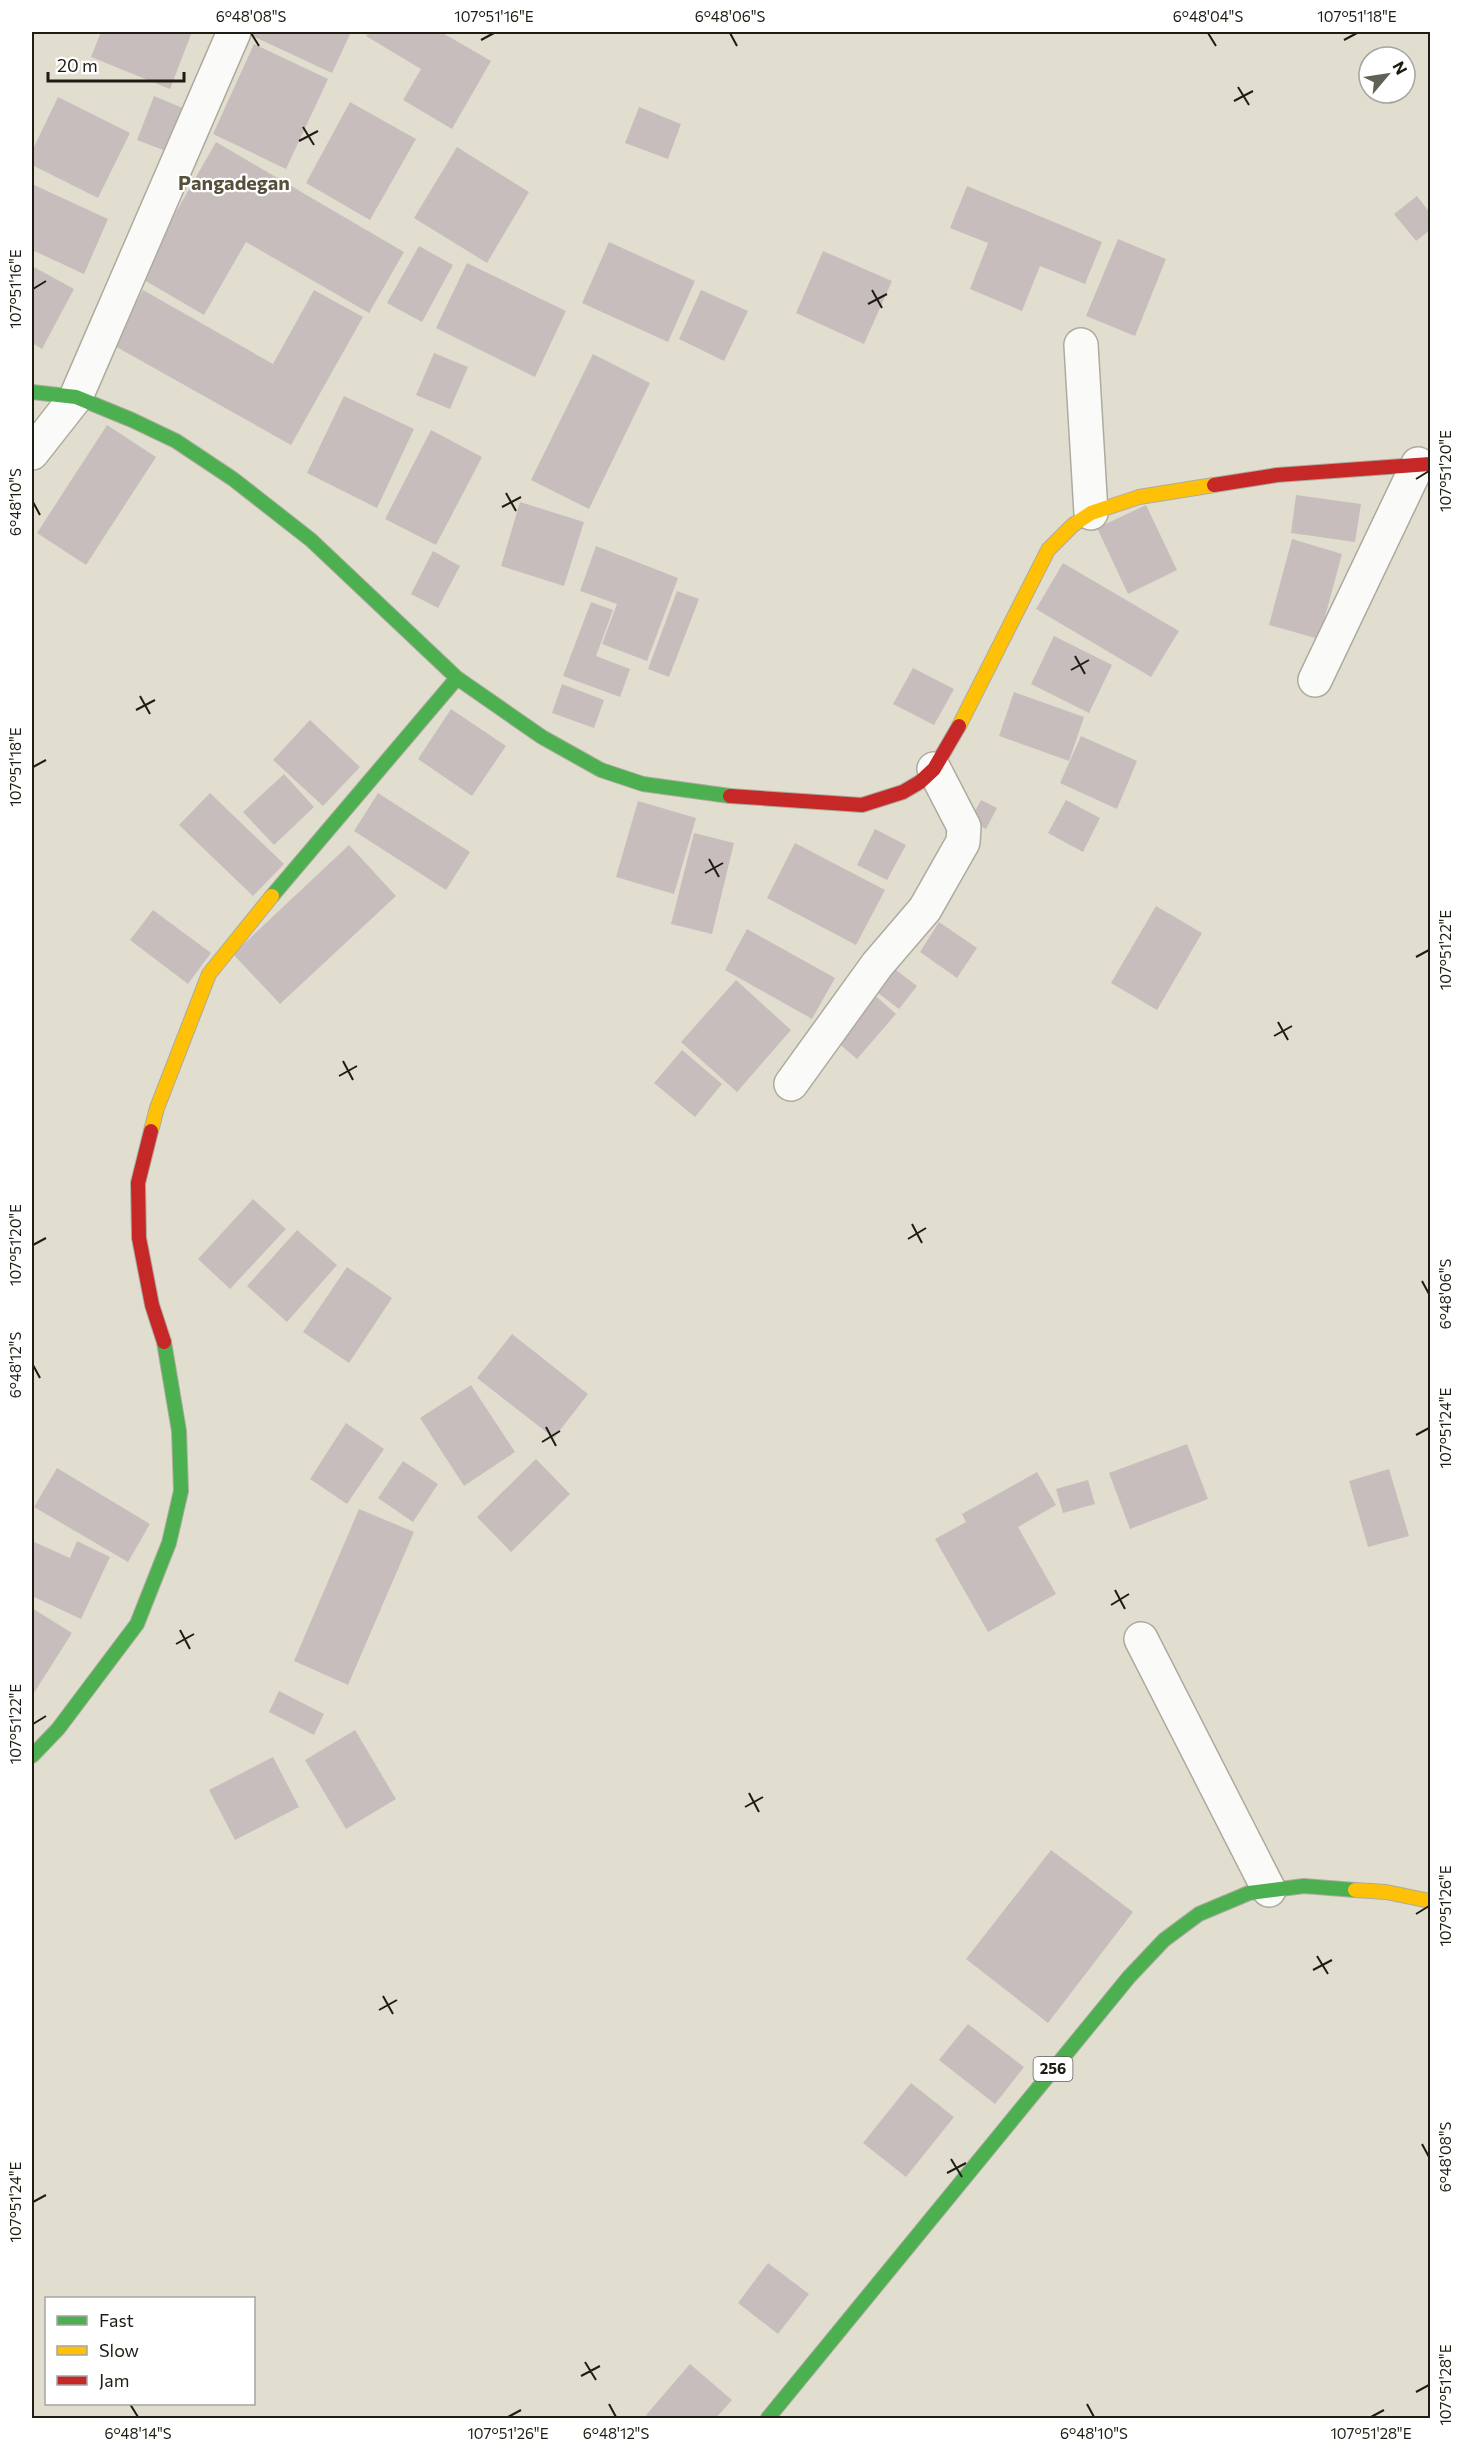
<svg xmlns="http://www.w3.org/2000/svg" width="1462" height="2450" font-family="Commissioner,sans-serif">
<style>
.building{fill:#c8bdbd}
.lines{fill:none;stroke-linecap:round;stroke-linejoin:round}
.street-casing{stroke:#adab9f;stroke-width:36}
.fast-casing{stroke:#adab9f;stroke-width:16}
.slow-casing{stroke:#adab9f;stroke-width:16}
.jam-casing{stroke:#adab9f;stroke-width:16}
.street{stroke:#fafaf8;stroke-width:33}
.fast{stroke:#4caf50;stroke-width:14}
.slow{stroke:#ffc107;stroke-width:14}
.jam{stroke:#c62828;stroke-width:14}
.ticks{fill:none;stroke:#1f1d13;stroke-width:2}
.labels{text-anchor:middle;stroke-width:4.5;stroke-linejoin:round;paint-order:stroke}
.shield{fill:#fff;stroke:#62615a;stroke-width:1.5}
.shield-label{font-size:15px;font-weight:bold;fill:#1f1d13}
.quarter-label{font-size:20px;font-weight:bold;fill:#555039;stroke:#fff}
.neatline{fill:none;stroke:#1f1d13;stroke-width:2}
.ticks-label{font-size:15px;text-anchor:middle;fill:#1f1d13}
</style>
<rect width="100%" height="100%" fill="#e1decf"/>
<path class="building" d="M101,32H192L170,89L91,57Z
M244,32H351L332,73Z
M369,32H441L491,61L452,129L403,100L421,69L366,36Z
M254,44L328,79L286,169L213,134Z
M154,96L192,112L176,155L137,140Z
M58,97L130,133L98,198L32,165V151Z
M350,102L416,139L370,220L306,183Z
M639,107L681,124L668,159L625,143Z
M216,142L404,252L369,313L246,242L204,315L139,277Z
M457,147L529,192L487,263L414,218Z
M32,184L108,219L84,274L32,250Z
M967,186L1102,242L1085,284L1040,266L1022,311L970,289L988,243L950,228Z
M1417,196L1430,213V230L1416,241L1394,214Z
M1118,239L1166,259L1135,336L1086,316Z
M609,242L695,281L668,342L582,303Z
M419,246L453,265L422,322L387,303Z
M823,251L892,281L864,344L796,313Z
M467,263L566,311L535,377L436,328Z
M32,266L74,289L42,349L32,343Z
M143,290L273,364L314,290L363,317L291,445L113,345Z
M701,290L748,311L724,361L679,339Z
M434,353L468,367L450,409L416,395Z
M593,354L650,383L589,509L531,480Z
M344,396L414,429L377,508L307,473Z
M107,425L156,457L86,565L37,533Z
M431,430L482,457L436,545L385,519Z
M1296,495L1361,504L1355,542L1291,533Z
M520,502L584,522L564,586L501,566Z
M1146,505L1177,570L1128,594L1097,528Z
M1292,539L1342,554L1319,639L1269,625Z
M596,546L678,578L647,661L602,644L617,604L580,591Z
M433,551L460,566L438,608L411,594Z
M1063,563L1179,631L1151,677L1036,609Z
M677,591L699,599L669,677L648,669Z
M591,602L613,610L596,656L630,669L620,697L563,676Z
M1054,636L1112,665L1089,713L1031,684Z
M913,668L954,689L934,725L893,704Z
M562,684L604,700L594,728L552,713Z
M1014,692L1084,717L1069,761L999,736Z
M451,709L506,746L472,796L418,759Z
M310,720L360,767L323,806L273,760Z
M1081,736L1137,761L1117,809L1060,783Z
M284,774L314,807L274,845L243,812Z
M210,793L284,864L253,896L179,825Z
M378,793L470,852L446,890L354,831Z
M981,800L997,808L986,829L970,820Z
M1066,800L1100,818L1083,852L1048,833Z
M638,801L696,818L674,894L616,877Z
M875,829L906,845L887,880L857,865Z
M694,833L734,843L712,934L671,924Z
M795,843L885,890L856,945L767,898Z
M349,845L396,896L280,1004L233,954Z
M1156,906L1202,933L1157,1010L1111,983Z
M153,910L211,953L188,984L130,940Z
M939,922L977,948L957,978L920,952Z
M747,929L835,978L812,1019L725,970Z
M892,967L917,986L899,1009L874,990Z
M736,980L791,1030L737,1092L681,1042Z
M869,990L896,1014L857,1059L830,1036Z
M682,1050L722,1084L695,1117L654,1083Z
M253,1199L286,1229L230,1289L198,1259Z
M297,1230L337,1265L287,1322L247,1286Z
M347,1267L392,1298L349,1363L303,1332Z
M512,1334L588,1394L554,1438L477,1378Z
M471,1385L515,1452L464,1486L420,1418Z
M346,1423L384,1449L347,1504L310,1479Z
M1187,1444L1208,1499L1130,1529L1109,1473Z
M536,1459L570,1494L511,1552L477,1517Z
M403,1461L438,1484L413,1522L378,1498Z
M57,1468L150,1524L128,1562L34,1507Z
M1389,1469L1409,1536L1368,1547L1349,1481Z
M1037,1472L1056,1505L1018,1527L1056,1594L988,1632L935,1539L966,1522L962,1514Z
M1088,1480L1095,1504L1063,1513L1056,1489Z
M359,1509L414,1532L348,1685L294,1661Z
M32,1541L70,1558L77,1541L110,1557L81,1619L32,1596Z
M32,1608L72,1633L32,1696Z
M279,1691L324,1714L314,1735L269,1712Z
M355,1730L396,1799L346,1829L305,1760Z
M273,1757L299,1807L235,1840L209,1790Z
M1051,1850L1133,1912L1048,2023L966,1959Z
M968,2024L1024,2067L995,2104L939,2060Z
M911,2083L954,2117L906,2177L863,2143Z
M768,2263L809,2294L778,2334L738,2303Z
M690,2364L732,2400L716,2418H650L646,2415Z"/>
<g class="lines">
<defs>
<path id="street" d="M1081,345L1091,513
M32,453L76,397L234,32
M1315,680L1418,464
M791,1084L877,965L925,909L963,842L964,827L934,769
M1141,1639L1269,1890"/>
<path id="fast" d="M32,392L76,397L132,420L176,441L233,479L311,540L457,678L542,737L601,770L643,784L730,796
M272,896L457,678
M32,1756L58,1729L137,1624L169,1543L181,1491L179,1431L164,1342
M768,2418L1129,1977L1164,1940L1199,1914L1249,1893L1304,1886L1355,1890"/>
<path id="slow" d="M959,726L1048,550L1073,525L1091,513L1139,497L1214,485
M151,1131L157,1108L209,974L272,896
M1355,1890L1386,1892L1430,1901"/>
<path id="jam" d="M1214,485L1277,475L1430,464
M730,796L862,805L903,792L920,782L934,769L959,726
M151,1131L138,1183L139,1238L152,1305L164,1342"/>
</defs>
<use href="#street" class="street-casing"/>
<use href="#fast" class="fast-casing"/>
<use href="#slow" class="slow-casing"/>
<use href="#jam" class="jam-casing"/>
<use href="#street" class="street"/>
<use href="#fast" class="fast"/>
<use href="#slow" class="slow"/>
<use href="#jam" class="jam"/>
</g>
<path class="ticks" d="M251,33L259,46M730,33L737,46M1208,33L1216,46M481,40L494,33M1344,40L1357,33M1238,87L1249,105M1234,101L1253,91M303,127L314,145M299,141L318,131M33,289L46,281M872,290L882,308M868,304L887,294M1416,479L1429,471M506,493L516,511M33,502L40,515M502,507L521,497M1075,656L1085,674M1071,670L1089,660M140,696L150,714M136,710L155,700M33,767L46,760M709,859L719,877M705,873L723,863M1416,957L1429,950M1278,1022L1288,1040M1274,1036L1292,1026M343,1061L353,1080M339,1076L357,1066M912,1224L922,1243M908,1239L926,1228M33,1245L46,1238M1422,1281L1429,1294M33,1365L40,1378M546,1427L556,1446M1416,1435L1429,1428M542,1442L560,1431M1115,1590L1125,1609M1111,1605L1129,1594M180,1630L190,1649M176,1644L194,1634M33,1724L46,1716M749,1793L759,1812M745,1807L763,1797M1416,1914L1429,1906M1317,1956L1328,1974M1313,1970L1332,1960M383,1996L393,2014M379,2010L397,2000M1422,2144L1429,2157M951,2159L962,2177M947,2173L966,2163M33,2202L46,2195M585,2362L596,2380M581,2376L600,2366M1416,2392L1429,2385M130,2404L138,2417M609,2404L616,2417M1087,2404L1094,2417M508,2417L521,2410M1371,2417L1384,2410"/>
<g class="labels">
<rect class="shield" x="1033.5" y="2057" width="39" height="24" rx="4.5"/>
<g class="shield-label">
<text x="1053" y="2074">256</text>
</g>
<g class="quarter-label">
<text x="234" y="190">Pangadegan</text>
</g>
</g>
<rect width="1462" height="2450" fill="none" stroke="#ffffff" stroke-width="66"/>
<rect x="45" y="2297" width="210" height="108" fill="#ffffff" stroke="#a5a5a1" stroke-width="1.5"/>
<rect x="57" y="2316" width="30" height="9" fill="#4caf50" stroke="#a5a5a1" stroke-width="1.5"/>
<text x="99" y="2327" font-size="18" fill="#1f1d13">Fast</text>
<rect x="57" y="2346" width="30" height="9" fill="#ffc107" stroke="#a5a5a1" stroke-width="1.5"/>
<text x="99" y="2357" font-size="18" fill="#1f1d13">Slow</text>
<rect x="57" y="2376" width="30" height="9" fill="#c62828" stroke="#a5a5a1" stroke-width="1.5"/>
<text x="99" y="2387" font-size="18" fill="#1f1d13">Jam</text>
<g transform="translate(1387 75) rotate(61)"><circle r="28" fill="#ffffff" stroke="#a5a5a1" stroke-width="1.5"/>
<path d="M0-4.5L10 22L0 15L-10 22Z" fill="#636155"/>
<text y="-9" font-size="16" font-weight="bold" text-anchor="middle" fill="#1f1d13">N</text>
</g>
<path d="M48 72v9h136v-9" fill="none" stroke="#1f1d13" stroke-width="3"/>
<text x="57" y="72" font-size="18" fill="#1f1d13" stroke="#ffffff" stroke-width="4.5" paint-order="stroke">20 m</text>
<rect x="33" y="33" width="1396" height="2384" class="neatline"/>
<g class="ticks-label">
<text x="251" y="22">6°48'08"S</text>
<text x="494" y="22">107°51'16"E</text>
<text x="730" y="22">6°48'06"S</text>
<text x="1208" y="22">6°48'04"S</text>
<text x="1357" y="22">107°51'18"E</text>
<text transform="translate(16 289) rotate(-90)" y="5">107°51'16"E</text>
<text transform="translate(1446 471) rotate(-90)" y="5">107°51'20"E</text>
<text transform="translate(16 502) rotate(-90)" y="5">6°48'10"S</text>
<text transform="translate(16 767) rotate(-90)" y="5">107°51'18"E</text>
<text transform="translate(1446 950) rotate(-90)" y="5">107°51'22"E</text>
<text transform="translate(16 1245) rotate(-90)" y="5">107°51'20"E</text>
<text transform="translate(1446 1294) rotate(-90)" y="5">6°48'06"S</text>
<text transform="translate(16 1365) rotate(-90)" y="5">6°48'12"S</text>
<text transform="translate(1446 1428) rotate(-90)" y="5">107°51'24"E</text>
<text transform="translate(16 1724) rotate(-90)" y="5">107°51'22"E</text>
<text transform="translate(1446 1906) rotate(-90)" y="5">107°51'26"E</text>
<text transform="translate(1446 2157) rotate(-90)" y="5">6°48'08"S</text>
<text transform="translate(16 2202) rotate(-90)" y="5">107°51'24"E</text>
<text transform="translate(1446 2385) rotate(-90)" y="5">107°51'28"E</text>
<text x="138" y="2439">6°48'14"S</text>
<text x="508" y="2439">107°51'26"E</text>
<text x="616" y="2439">6°48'12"S</text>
<text x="1094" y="2439">6°48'10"S</text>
<text x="1371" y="2439">107°51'28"E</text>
</g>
</svg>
